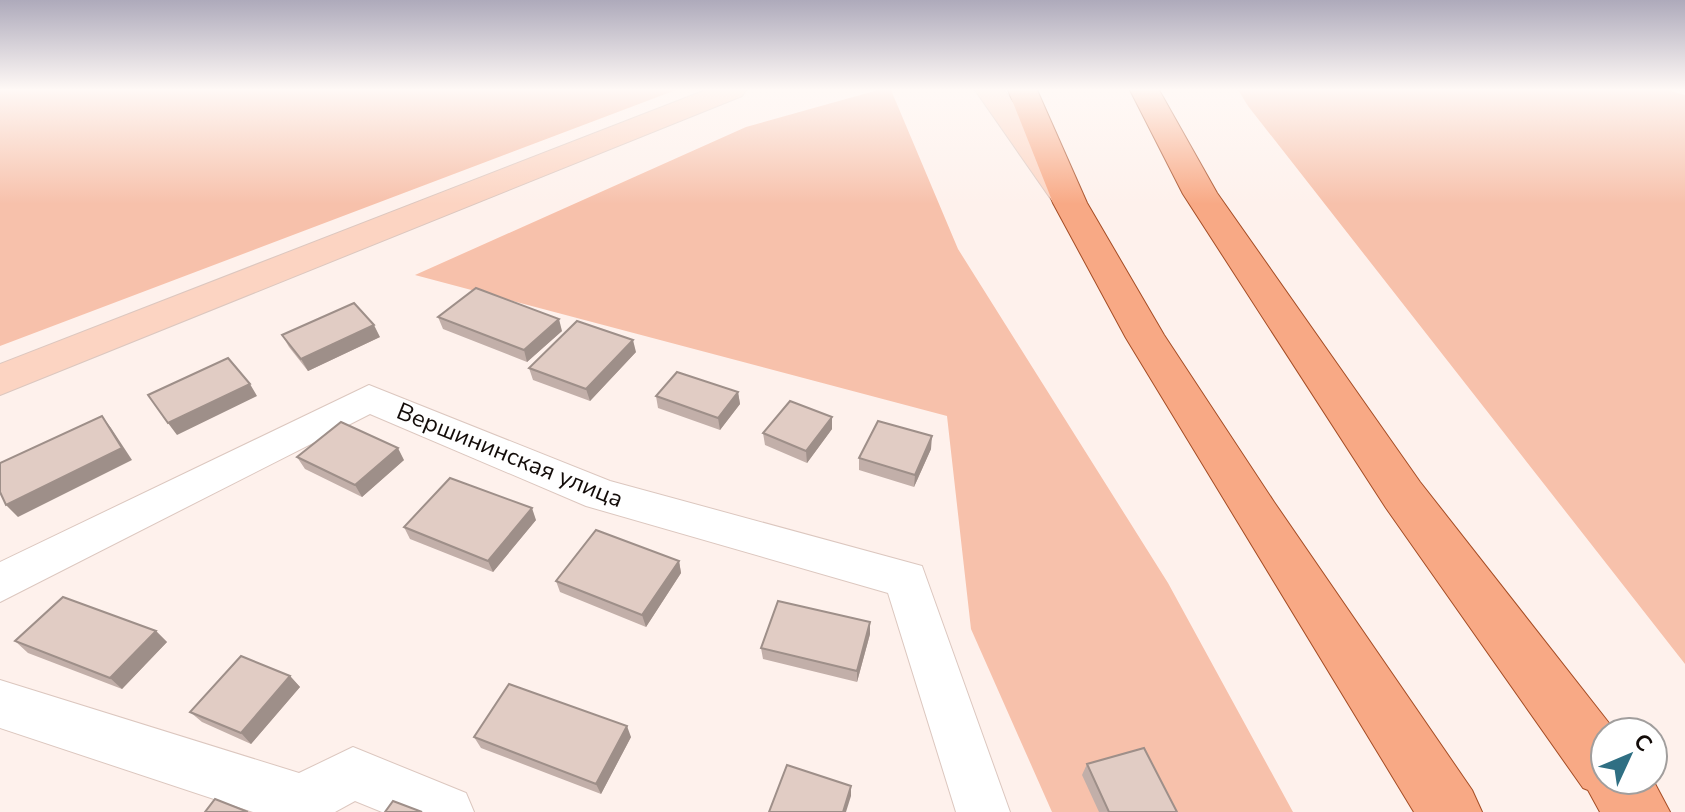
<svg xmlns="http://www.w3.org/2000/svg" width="1685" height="812" font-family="'Nunito Sans',sans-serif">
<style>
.green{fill:#f7c1ab}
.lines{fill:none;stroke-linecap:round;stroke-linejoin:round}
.street-casing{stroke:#dcc7bf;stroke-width:2}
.secondary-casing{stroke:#dcc7bf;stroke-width:2}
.primary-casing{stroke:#a54d25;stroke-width:2}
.street{fill:#fff;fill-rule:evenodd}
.secondary{fill:#fcd4c2;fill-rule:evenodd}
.primary{fill:#f8a985;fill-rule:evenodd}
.wall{fill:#c2afa9}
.shaded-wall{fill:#9e8f89}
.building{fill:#e1ccc4;stroke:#9e8f89;stroke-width:2}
.labels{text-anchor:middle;stroke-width:6;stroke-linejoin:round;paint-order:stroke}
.street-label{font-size:24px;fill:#130c09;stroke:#fff}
</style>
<rect width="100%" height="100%" fill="#fef1ec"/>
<path class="green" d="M0,90H676L0,346Z
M878,90H891L958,249L1168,583L1293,812H1052L971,629L947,416L415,275L746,127Z
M1238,90H1668L1685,95V664L1248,106Z"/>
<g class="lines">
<defs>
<path id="street" d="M369,385L610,481L922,566L1010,812H956L888,593L586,506L370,414L0,602V562Z
M0,680L299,773L353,747L466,793L474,812H382L355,801L335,812H253L0,728Z"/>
<path id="secondary" d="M706,90H746L742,96L0,395V364Z
M975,90H1004L1084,198L1079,205L1067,208L1055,205Z"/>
<path id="primary" d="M1008,90H1037L1087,203L1164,335L1274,502L1472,790L1482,812H1414L1126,338L1053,203Z
M1130,90H1159L1217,193L1420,482L1616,732H1605V780H1653L1670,812H1600L1588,790L1583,788L1386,508L1183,194Z"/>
</defs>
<use href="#street" class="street-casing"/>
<use href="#secondary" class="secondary-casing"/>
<use href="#primary" class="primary-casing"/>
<use href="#street" class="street"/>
<use href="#secondary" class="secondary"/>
<use href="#primary" class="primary"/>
</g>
<path class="wall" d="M438,317L562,331L527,362L443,329Z
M282,335L380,337L308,371L289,347Z
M636,352L590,401L533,380L529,368Z
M738,392L740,404L720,430L658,408L656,396Z
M832,429L807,463L765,445L763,433Z
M931,449L914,487L859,470V458Z
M297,457L404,460L362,497L305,469Z
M536,520L493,572L410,539L404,527Z
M679,561L681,573L646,627L560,592L556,581Z
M156,631L167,642L122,689L28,653L15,641Z
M870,634L857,682L763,659L761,648Z
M290,676L300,687L251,744L202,722L190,712Z
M474,737H631L601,794L481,748Z
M1087,764L1177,812H1099L1082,775Z"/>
<path class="shaded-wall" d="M559,319L562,331L527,362L524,350Z
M374,325L380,337L308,371L301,359Z
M633,340L636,352L590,401L586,389Z
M250,384L257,396L177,435L168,423Z
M738,392L740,404L720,430L718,418Z
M102,416L111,428L132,460L18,517L6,505Z
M832,417V429L807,463L806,451Z
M932,436L931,449L914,487L915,475Z
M398,448L404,460L362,497L355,485Z
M532,508L536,520L493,572L488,561Z
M679,561L681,573L646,627L642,615Z
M870,622V634L857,682V671Z
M156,631L167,642L122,689L110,678Z
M290,676L300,687L251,744L241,733Z
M627,726L631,737L601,794L596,784Z
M851,786V796L846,812H843Z"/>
<path class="building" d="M476,288L559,319L524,350L438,317Z
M354,303L374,325L301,359L282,335Z
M577,321L633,340L586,389L529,368Z
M228,358L250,384L168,423L148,395Z
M677,372L738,392L718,418L656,396Z
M790,401L832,417L806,451L763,433Z
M102,416L122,448L6,505L0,492V463Z
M878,421L932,436L915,475L859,458Z
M341,422L398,448L355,485L297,457Z
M450,478L532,508L488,561L404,527Z
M596,530L679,561L642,615L556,581Z
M63,597L156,631L110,678L15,641Z
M778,601L870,622L857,671L761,648Z
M241,656L290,676L241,733L190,712Z
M509,684L627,726L596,784L474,737Z
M1144,748L1177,812H1109L1087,764Z
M787,765L851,786L843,812H769Z
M215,799L248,812H205Z
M393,801L422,812H385Z"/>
<linearGradient id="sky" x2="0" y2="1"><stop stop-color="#aeaabb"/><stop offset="0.44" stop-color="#fff9f6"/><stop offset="1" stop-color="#fff9f6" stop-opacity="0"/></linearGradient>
<rect width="1685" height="204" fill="url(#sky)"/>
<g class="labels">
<g class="street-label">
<text transform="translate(510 455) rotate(22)" y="8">Вершининская улица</text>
</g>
</g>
<g transform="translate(1629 756) rotate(46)"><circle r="38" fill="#ffffff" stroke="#a19e9d" stroke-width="2"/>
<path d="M0-6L14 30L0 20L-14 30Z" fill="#2f6f83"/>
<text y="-12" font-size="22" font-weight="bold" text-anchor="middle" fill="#130c09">С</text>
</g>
</svg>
